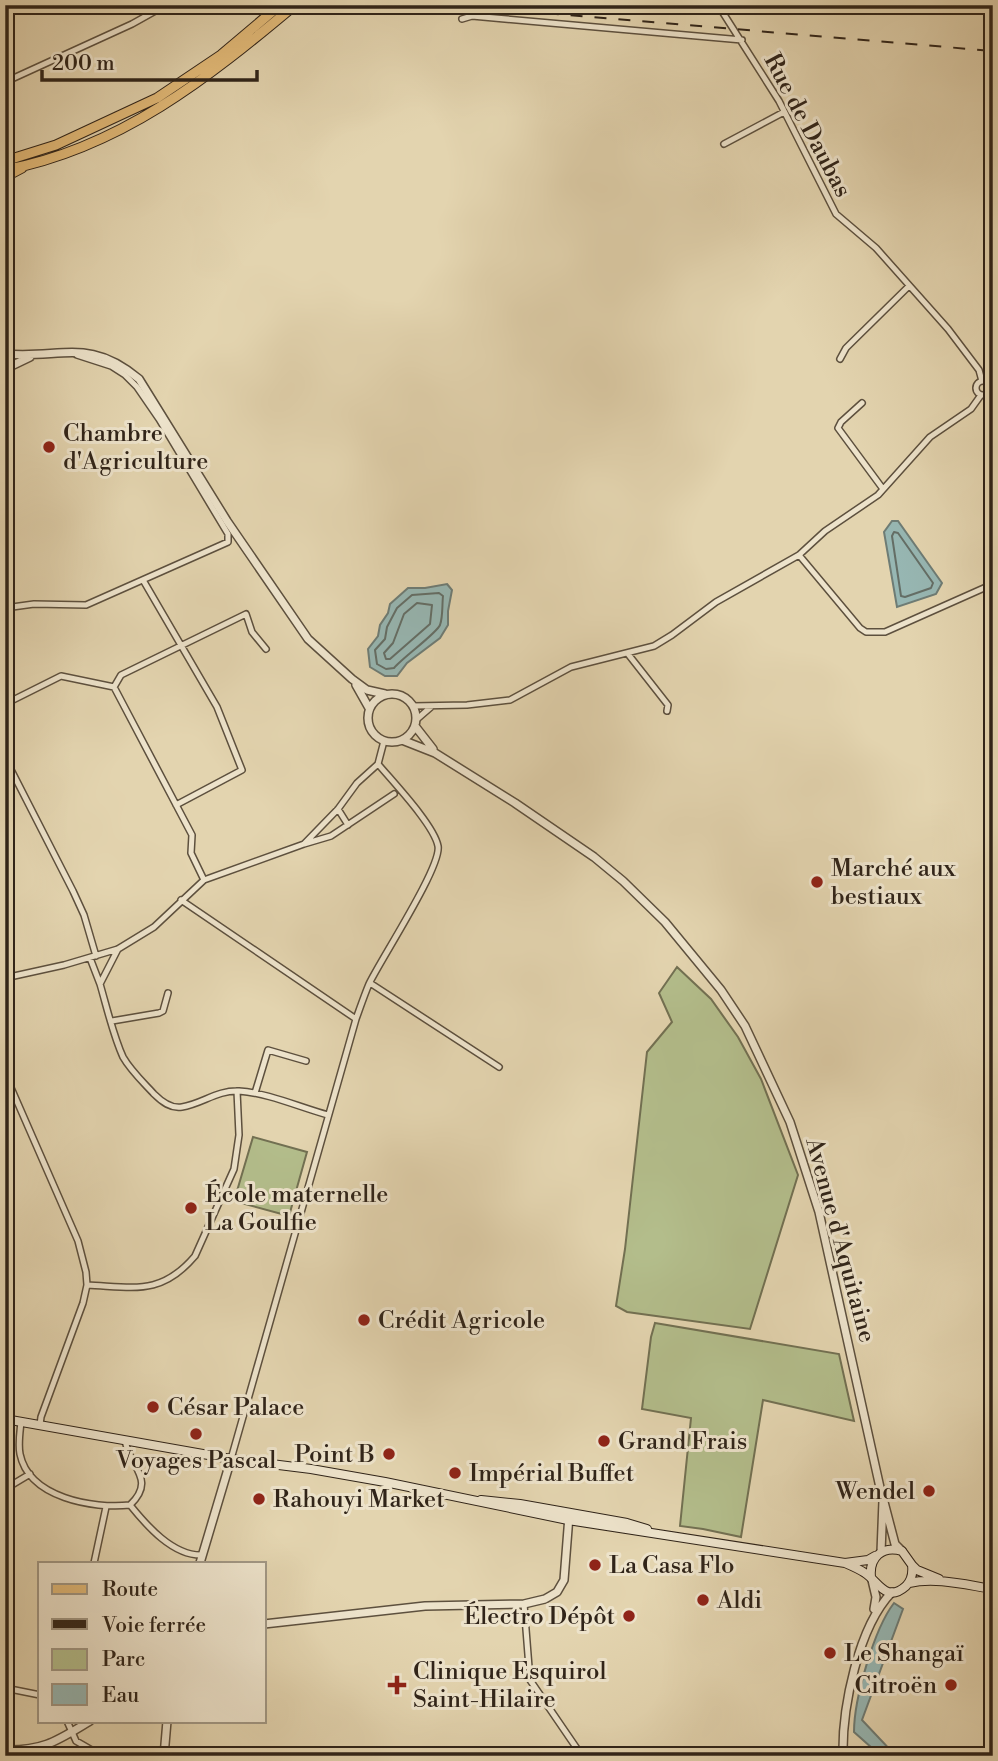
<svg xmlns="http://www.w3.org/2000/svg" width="998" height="1761" font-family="'Libre Bodoni',serif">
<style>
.green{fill:#b3bd8b;stroke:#727052;stroke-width:2}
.water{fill:#97b7b3;stroke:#6e7c75;stroke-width:2}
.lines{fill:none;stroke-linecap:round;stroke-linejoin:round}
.shore{stroke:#646e66;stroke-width:2}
.minor-casing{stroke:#5d503e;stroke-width:8}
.tertiary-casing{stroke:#5d503e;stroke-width:10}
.secondary-casing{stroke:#302419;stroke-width:10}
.primary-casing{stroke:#302419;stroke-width:11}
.minor{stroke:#ede3cb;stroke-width:5}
.tertiary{stroke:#ede3cb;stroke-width:7}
.secondary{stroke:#ede3cb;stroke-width:8}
.primary{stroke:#e2ba78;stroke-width:9}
.rail{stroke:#302419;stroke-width:2;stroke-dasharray:12 12;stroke-linecap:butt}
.poi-dot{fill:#8f2418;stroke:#ede3cb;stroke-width:2.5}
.labels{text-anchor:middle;stroke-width:6;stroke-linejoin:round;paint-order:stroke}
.street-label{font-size:24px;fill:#302419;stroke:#ede3cb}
.poi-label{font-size:24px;fill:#302419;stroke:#ede3cb;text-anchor:start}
</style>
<rect width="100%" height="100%" fill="#e3d4af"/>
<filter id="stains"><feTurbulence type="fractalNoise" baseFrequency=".00286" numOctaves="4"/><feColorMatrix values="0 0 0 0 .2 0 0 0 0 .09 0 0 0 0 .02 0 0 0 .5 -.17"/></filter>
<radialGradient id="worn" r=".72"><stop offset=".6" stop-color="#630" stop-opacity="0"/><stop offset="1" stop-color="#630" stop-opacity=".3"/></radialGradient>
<path class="green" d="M677,967L711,999L738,1037L761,1079L798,1175L750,1329L627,1312L616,1306L625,1249L647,1052L672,1022L659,993Z
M253,1137L307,1152L289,1216L234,1201Z
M655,1323L839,1354L854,1421L763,1400L741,1537L703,1529L680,1526L691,1418L642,1409L651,1337Z"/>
<path class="water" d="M892,521H898L942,583L936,594L897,607L884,532Z
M447,584L452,590L448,611V625L440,638L407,663L397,676H385L370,667L368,649L378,636L380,625L388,613L390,604L408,588H425Z
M894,1603L903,1609L862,1720L896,1756H881L854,1732C854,1699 874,1629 894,1603Z"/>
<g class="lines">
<path class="shore" d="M894,532L898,533L933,583L931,588L905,597L901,596L892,536Z
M439,593L443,596C442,605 443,617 440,625C436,634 403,657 394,668L386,669L377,664L375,650L385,639L387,627L397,608L412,595Z
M417,603L432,605L430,624L390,659H386L384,653L393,643L404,614Z"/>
<defs>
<path id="minor" d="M718,5L779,101L836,214L876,248L948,329L979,370L982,381
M462,19L472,16L742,40
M5,82L132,24L166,5
M724,144L784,112
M840,359L846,348L909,286
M976 388a7 7 0 1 1 14 0a7 7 0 1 1-14 0Z
M862,403L841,422L838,428L883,489
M799,555L860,628L866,632H885L993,584
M143,580L217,707L242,770L176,805
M5,608L34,604L86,605L228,542V534L159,419L137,387L125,375L111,366L77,355
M628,654L668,705L667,711
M114,687L192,835L191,853L204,880
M5,704L61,676L114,687L121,675L246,614L252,632L266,649
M413,706L467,705L510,700L571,667L654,646L672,635L716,602L799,555L825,531L878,495L930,437L971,409L981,395
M416,720L431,707
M5,758L73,891L84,915L96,956
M338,809L348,825
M304,844L331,836L394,794
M181,900L356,1019
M118,949L100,984C107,1008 113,1035 123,1057C131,1071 143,1082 154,1094C162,1102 171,1109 182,1107C202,1104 217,1090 239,1091C268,1093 299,1107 328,1115
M90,958L100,984
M5,978L64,965L118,949L154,927L204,880L304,844L338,809L357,783L378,764L384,741
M370,983L499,1067
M112,1021L159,1013L163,1011L168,993
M5,1074L78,1241L86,1272L87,1285L83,1303L41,1417L40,1425
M255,1093L268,1050L306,1061
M87,1285C134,1287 161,1296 195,1256L234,1169L239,1135L237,1091
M21,1422C20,1432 18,1444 20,1454C29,1498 93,1509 130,1505C157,1479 129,1467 125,1440
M231,1459L356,1019C360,1008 364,996 369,984C381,959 442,866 438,846C434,825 393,782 378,764
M5,1489L30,1474
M130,1505C147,1526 173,1556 202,1555
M94,1563L106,1507
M524,1604L530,1680L582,1756
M5,1688L40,1695
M67,1721L76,1741L102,1756"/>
<path id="tertiary" d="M5,354C62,359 89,337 139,379L227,521L308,639L352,679L367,690L385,694
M5,369L30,357
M356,685L369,708
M368 718a24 24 0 1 1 48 0a24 24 0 1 1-48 0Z
M415,726L433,749
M402,740L435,753L515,803L594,857L623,881L665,922L721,990L745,1026L790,1122L819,1212L883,1501L881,1552
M884,1502L895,1544L902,1551
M200,1563L231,1459
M872,1580L876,1597L874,1609
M264,1624L425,1606L524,1604L545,1599L557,1592L564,1580L569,1516
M5,1750C44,1751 58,1740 90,1721
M164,1756L167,1721
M843,1756C842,1708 858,1627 892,1592"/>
<path id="secondary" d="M5,1419L231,1459L311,1469L385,1482L568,1520L845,1563C852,1566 859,1569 865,1573C878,1581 886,1604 906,1586C912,1580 913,1573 912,1565L902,1551C882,1545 869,1558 871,1577
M481,1500L520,1504L627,1523L647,1529
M845,1563L868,1560L875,1556
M912,1565L917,1570L939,1579
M909,1583C936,1577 966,1585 993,1589"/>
<path id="primary" d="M5,161L56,145L157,98L221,55L280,5
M5,170C120,148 208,78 295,5
M5,177L22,168"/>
</defs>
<use href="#minor" class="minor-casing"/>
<use href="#tertiary" class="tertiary-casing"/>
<use href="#secondary" class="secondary-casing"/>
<use href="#primary" class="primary-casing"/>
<use href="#minor" class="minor"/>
<use href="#tertiary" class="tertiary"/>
<use href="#secondary" class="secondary"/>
<use href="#primary" class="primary"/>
<path class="rail" d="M451,5L993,51"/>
</g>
<g class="poi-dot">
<circle cx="49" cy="447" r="7"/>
<circle cx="817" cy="882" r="7"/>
<circle cx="191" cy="1208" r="7"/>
<circle cx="364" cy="1320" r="7"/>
<circle cx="153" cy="1407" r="7"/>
<circle cx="196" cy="1434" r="7"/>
<circle cx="604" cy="1441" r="7"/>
<circle cx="389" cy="1454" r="7"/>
<circle cx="455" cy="1473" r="7"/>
<circle cx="929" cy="1491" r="7"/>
<circle cx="259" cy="1499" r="7"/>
<circle cx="595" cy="1565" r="7"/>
<circle cx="703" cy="1600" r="7"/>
<circle cx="629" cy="1616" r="7"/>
<circle cx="830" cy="1653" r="7"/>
<path d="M393.5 1674.5h7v7h7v7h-7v7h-7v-7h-7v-7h7z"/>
<circle cx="951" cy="1685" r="7"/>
</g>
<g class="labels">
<g class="street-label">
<text transform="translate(808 125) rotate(62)" y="8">Rue de Daubas</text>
<text transform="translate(841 1240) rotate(75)" y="8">Avenue d'Aquitaine</text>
</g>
<g class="poi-label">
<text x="63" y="441">Chambre<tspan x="63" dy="28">d'Agriculture</tspan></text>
<text x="831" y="876">Marché aux<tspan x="831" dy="28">bestiaux</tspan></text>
<text x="205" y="1202">École maternelle<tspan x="205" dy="28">La Goulfie</tspan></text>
<text x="378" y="1328">Crédit Agricole</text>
<text x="167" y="1415">César Palace</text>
<text x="618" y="1449">Grand Frais</text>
<text x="375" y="1462" text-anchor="end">Point B</text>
<text x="196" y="1468" text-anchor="middle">Voyages Pascal</text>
<text x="469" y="1481">Impérial Buffet</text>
<text x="915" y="1499" text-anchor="end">Wendel</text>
<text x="273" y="1507">Rahouyi Market</text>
<text x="609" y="1573">La Casa Flo</text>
<text x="717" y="1608">Aldi</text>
<text x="615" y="1624" text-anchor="end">Électro Dépôt</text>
<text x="844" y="1661">Le Shangaï</text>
<text x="413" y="1679">Clinique Esquirol<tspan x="413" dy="28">Saint-Hilaire</tspan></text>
<text x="937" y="1693" text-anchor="end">Citroën</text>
</g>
</g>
<rect width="998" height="1761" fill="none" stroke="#e3d4af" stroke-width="28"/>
<rect x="7" y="7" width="984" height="1747" fill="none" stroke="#302419" stroke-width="3.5"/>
<rect x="14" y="14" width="970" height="1733" fill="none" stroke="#302419" stroke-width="2"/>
<rect x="38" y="1562" width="228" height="161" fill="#ede3cb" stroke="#a19784" stroke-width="2"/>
<rect x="52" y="1584" width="35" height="10" fill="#e2ba78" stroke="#a19784" stroke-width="2"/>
<text x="102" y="1596" font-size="21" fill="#302419">Route</text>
<rect x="52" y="1619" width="35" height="10" fill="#302419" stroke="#a19784" stroke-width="2"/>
<text x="102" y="1632" font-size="21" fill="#302419">Voie ferrée</text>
<rect x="52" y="1649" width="35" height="21" fill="#b3bd8b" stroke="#a19784" stroke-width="2"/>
<text x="102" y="1666" font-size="21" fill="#302419">Parc</text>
<rect x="52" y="1684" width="35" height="21" fill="#97b7b3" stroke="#a19784" stroke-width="2"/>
<text x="102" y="1702" font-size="21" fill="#302419">Eau</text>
<path d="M42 70v10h215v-10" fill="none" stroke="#302419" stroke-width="3.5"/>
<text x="52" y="70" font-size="21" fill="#302419" stroke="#ede3cb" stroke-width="5" paint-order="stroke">200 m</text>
<rect width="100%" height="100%" filter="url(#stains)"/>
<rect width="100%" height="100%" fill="url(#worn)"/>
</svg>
